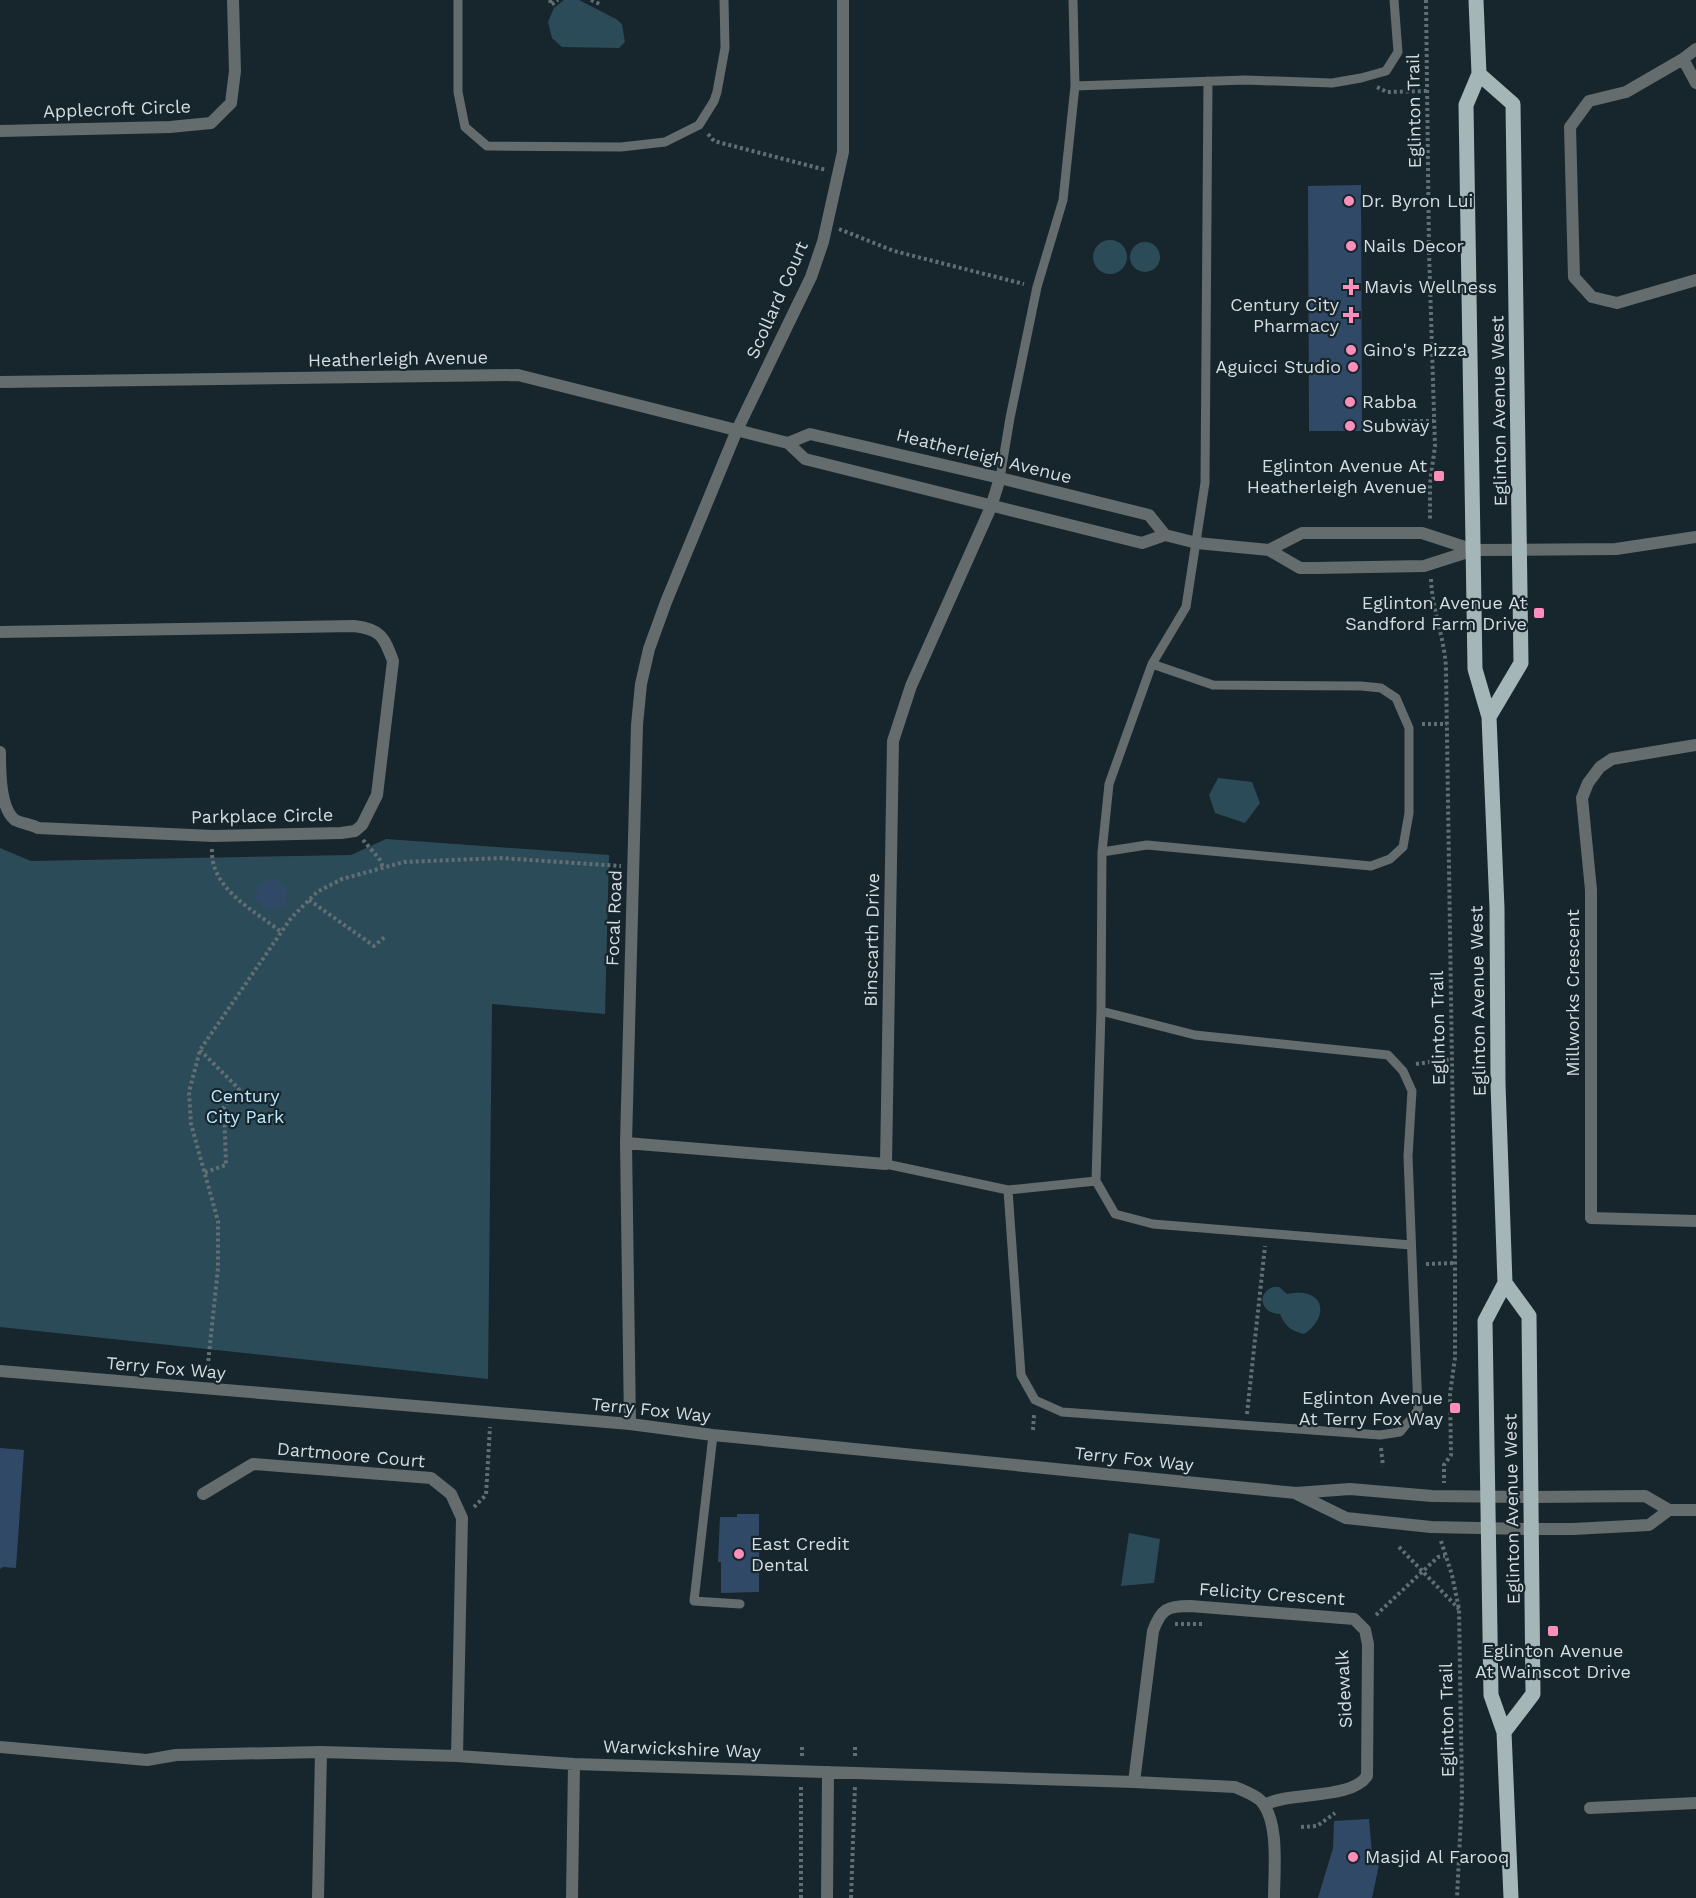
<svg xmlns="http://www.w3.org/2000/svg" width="1696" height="1898" font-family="'Work Sans',sans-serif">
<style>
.green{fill:#2c4b58}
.building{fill:#304966}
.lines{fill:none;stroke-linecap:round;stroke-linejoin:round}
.path{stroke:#616e73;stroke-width:4;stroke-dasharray:3 3;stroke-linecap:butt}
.service{stroke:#646c6d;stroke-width:9}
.minor{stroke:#646c6d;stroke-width:12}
.tertiary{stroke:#646c6d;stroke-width:12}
.primary{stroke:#a4b6b8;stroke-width:15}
.poi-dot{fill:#ff8eba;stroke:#17262c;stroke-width:2}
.labels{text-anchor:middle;stroke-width:4.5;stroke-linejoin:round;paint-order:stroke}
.street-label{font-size:18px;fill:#d4dde2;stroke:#17262c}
.poi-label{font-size:18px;fill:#d4dde2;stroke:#17262c;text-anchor:start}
.park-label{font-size:18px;fill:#bce9fd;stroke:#17262c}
</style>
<rect width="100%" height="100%" fill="#17262c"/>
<path class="green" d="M564,0H579L616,19L622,24L625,42L619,48L562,47L552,38L548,22L554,8Z
M1093 257a17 17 0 1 1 34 0a17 17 0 1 1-34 0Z
M1130 257a15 15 0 1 1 30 0a15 15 0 1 1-30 0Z
M1218,778L1252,782L1260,803L1245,823L1215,813L1209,795Z
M386,839L609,855L605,1014L492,1004L488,1379L0,1327V848L31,861L351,855Z
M1273,1287H1279L1287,1294C1324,1286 1331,1316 1304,1334C1291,1331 1285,1326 1280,1314C1262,1314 1255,1294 1273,1287Z
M1129,1533L1160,1539L1154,1583L1121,1586Z"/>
<path class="building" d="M1361,185L1362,431H1309L1308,186Z
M274,878L287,888L285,906L269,910L255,900L258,885Z
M0,1448L24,1450L16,1568L3,1567L0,1569Z
M737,1514H759V1592L721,1593V1562H718L720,1517H737Z
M1369,1819L1372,1854L1377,1855L1376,1860H1380L1372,1898H1318L1333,1848L1334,1821Z"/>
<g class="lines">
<path class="path" d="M550,0L551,5L558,0
M591,0L602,5
M1426,0L1429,251L1435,446L1430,483V521
M1377,87L1387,92L1427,91
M708,134L714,141L826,170
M839,229L894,251L1024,284
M1402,421H1434
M1431,579C1432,610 1445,639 1446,669L1455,1263V1358L1450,1394L1451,1455L1444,1465V1483
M1422,724H1447
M363,840L381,861L383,869
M212,849C210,888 253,910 280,931
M309,900L374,946L386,936
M200,1050L239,1089L224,1107L226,1165L203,1173
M1416,1064L1452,1059
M1426,1264L1455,1263
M207,1373L218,1268V1221L191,1124L189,1092L200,1050L291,918L317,892L342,879L404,862L500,858L621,866
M1247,1414L1265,1246
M1033,1430L1034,1415
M1381,1448L1383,1466
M474,1507L486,1495L490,1427
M1441,1541L1452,1575L1459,1609L1462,1796L1457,1898
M1399,1547L1459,1609
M1376,1615L1438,1557L1445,1556
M1175,1624H1203
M855,1747V1758
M802,1756V1747
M1301,1827L1317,1826L1335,1813
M801,1898V1785
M851,1898L855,1786"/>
<path class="service" d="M458,0V92L465,127L487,146L621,147L665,142L699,125L714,101L717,92L725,48L724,0
M1208,81L1205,483L1186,607L1152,664L1109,784L1102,852L1101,1011L1096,1181L1115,1214L1153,1224L1411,1245
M1075,86L1245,80L1332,83L1361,78L1386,71L1398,52L1394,0
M1000,478L1010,418L1037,287L1063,200L1075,86L1073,0
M1102,852L1147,845L1371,866L1390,859L1403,847L1409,813V728L1396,698L1381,688L1361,686L1213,685L1152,664
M886,1164L1008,1190L1096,1181
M1008,1190L1021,1375L1035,1400L1062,1412L1380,1435L1400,1432L1418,1410L1408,1156L1412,1091L1403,1071L1388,1055L1195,1035L1101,1011
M713,1435L694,1601L740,1604"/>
<path class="minor" d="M1696,49L1683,59L1626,92L1589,101L1570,127L1574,277L1592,297L1617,303L1696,280
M1683,59L1696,83
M0,131L170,127L211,123L231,103L235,71L233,0
M0,632L354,626C381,629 384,637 393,661L377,795L362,825L355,831L341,833L213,836L38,828C31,824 23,824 15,820C0,808 0,772 0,752
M1696,745L1612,759L1600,767L1588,783L1582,798L1591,890V1218L1696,1221
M626,1143L886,1164L893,741L911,686L991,507L1000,478
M630,1424L626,1143L637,725L641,684L649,649L666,602L737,430L811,277L823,242L843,152V0
M203,1494L253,1464L431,1478L451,1494L462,1518L457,1756
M1531,1497L1645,1496L1669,1510H1696
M1531,1529H1573L1649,1525L1669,1510
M0,1747L147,1760L176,1755L321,1752L457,1756L574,1764L1134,1782L1235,1787C1244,1791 1253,1794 1260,1800C1280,1820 1274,1871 1274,1898
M1134,1782L1153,1631C1161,1609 1167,1606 1190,1606L1354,1619L1365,1630L1368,1644L1367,1776C1351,1800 1291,1791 1264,1805
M1590,1808L1696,1803
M318,1898L321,1752
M572,1898L574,1764
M827,1898L828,1772"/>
<path class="tertiary" d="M0,382L518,375L788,443L805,459L1142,543L1165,535L1197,543L1269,550L1300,568H1315L1424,566L1474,550L1616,549L1696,537
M788,443L810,434L1000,478L1149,515L1165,535
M1269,550L1302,533H1422L1474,550
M0,1371L630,1424L713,1435L1296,1493L1350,1489L1432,1496L1531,1497
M1297,1494L1346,1518L1431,1527L1531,1529"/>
<path class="primary" d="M1476,0L1479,74L1466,105L1475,669L1489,717L1497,908L1498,1084L1505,1283L1485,1321L1491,1695L1504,1732L1511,1898
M1479,74L1513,104L1521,663L1489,717
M1504,1732L1533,1694L1529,1316L1505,1283"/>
</g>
<g class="poi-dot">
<circle cx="1349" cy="201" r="6"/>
<circle cx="1351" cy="246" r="6"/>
<path d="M1348 278h6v6h6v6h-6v6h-6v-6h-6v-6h6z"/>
<path d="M1348 306h6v6h6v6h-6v6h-6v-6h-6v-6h6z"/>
<circle cx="1351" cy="350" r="6"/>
<circle cx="1353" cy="367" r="6"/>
<circle cx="1350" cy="402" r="6"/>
<circle cx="1350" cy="426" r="6"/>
<rect x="1433" y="470" width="12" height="12" rx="3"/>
<rect x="1533" y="607" width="12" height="12" rx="3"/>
<rect x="1449" y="1402" width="12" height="12" rx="3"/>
<circle cx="739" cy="1554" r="6"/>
<rect x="1547" y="1625" width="12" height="12" rx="3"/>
<circle cx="1353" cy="1857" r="6"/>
</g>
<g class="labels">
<g class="street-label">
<text transform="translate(117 109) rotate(-2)" y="6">Applecroft Circle</text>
<text transform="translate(1414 111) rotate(-91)" y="6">Eglinton Trail</text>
<text transform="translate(777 300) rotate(-66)" y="6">Scollard Court</text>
<text transform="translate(398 359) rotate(-1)" y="6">Heatherleigh Avenue</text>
<text transform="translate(1499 411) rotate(-91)" y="6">Eglinton Avenue West</text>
<text transform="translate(984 456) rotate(14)" y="6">Heatherleigh Avenue</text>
<text transform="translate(262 816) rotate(-1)" y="6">Parkplace Circle</text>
<text transform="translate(614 918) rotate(-88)" y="6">Focal Road</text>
<text transform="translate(872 940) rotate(-89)" y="6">Binscarth Drive</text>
<text transform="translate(1573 993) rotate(-90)" y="6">Millworks Crescent</text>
<text transform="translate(1478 1001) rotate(-91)" y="6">Eglinton Avenue West</text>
<text transform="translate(1438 1028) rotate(-91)" y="6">Eglinton Trail</text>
<text transform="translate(166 1368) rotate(5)" y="6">Terry Fox Way</text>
<text transform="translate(651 1410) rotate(6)" y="6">Terry Fox Way</text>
<text transform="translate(351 1455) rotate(5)" y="6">Dartmoore Court</text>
<text transform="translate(1134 1459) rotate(6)" y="6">Terry Fox Way</text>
<text transform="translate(1512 1509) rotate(-91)" y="6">Eglinton Avenue West</text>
<text transform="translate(1272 1594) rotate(4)" y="6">Felicity Crescent</text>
<text transform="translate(1344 1689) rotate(-93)" y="6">Sidewalk</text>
<text transform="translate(1447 1720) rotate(-91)" y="6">Eglinton Trail</text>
<text transform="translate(682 1749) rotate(2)" y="6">Warwickshire Way</text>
</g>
<g class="poi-label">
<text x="1361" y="207">Dr. Byron Lui</text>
<text x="1363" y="252">Nails Decor</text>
<text x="1364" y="293">Mavis Wellness</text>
<text x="1339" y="311" text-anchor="end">Century City<tspan x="1339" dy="21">Pharmacy</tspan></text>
<text x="1363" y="356">Gino's Pizza</text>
<text x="1341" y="373" text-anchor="end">Aguicci Studio</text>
<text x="1362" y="408">Rabba</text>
<text x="1362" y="432">Subway</text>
<text x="1427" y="472" text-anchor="end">Eglinton Avenue At<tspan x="1427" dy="21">Heatherleigh Avenue</tspan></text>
<text x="1527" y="609" text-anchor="end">Eglinton Avenue At<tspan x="1527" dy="21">Sandford Farm Drive</tspan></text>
<text x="1443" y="1404" text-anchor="end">Eglinton Avenue<tspan x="1443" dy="21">At Terry Fox Way</tspan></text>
<text x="751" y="1550">East Credit<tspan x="751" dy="21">Dental</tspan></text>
<text x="1553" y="1657" text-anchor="middle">Eglinton Avenue<tspan x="1553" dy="21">At Wainscot Drive</tspan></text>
<text x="1365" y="1863">Masjid Al Farooq</text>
</g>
<g class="park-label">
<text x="245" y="1102">Century<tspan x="245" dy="21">City Park</tspan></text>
</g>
</g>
</svg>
